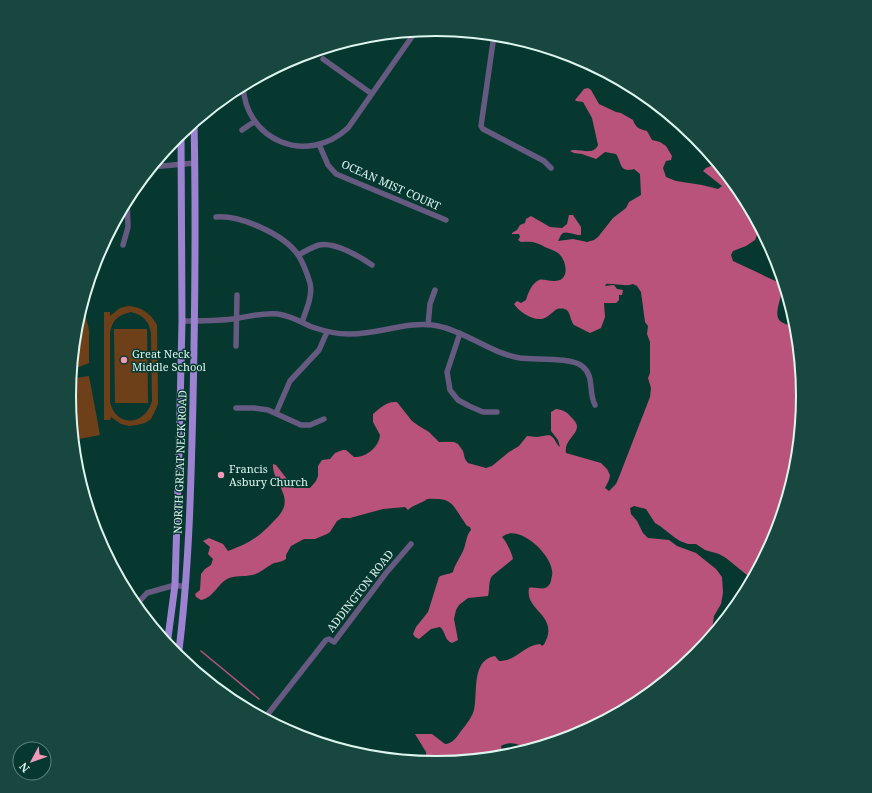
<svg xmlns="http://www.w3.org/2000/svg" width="872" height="793" font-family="'Noto Serif',serif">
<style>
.green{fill:#6e4019;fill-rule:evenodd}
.water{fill:#ba537b}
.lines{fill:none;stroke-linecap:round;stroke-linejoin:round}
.stream{stroke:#ba537b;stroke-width:1.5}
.minor{stroke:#665a81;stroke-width:5.5}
.major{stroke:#9c82d1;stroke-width:7}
.poi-dot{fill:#f09ab7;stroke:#063830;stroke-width:1.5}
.labels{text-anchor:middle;stroke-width:3;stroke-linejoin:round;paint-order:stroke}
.street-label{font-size:11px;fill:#ddf5ef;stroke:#063830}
.poi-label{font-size:11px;fill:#ddf5ef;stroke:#063830;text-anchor:start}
.rim{fill:none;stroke:#ddf5ef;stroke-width:2}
</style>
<rect width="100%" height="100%" fill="#063830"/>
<path class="green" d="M82,304L83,306L89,330V363L71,370L76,325Z
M128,306C142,307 150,313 157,325L158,404L155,411L151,419L145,423L137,425L129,426L121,424L111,417L110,420H104V312H110V316L120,308ZM131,312C143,315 149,321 151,333L152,401C145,426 116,428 110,402V333C112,320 118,315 131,312Z
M114,329H147L148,403H115Z
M89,376L100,435L73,440L69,396L70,379Z"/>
<path class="water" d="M588,88L591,90L599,104L616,112L621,113L633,120C636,128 639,129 647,131L652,140L660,142L666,146L672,156L671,160L666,161L663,168L666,177L676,181L702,185L718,189L722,186L703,171L706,168L718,163L742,193L760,227L755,240L746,246L733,251L731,255L733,261L784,285L786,292L782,294C780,297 780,300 779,303C774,322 780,323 797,327L803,397L796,468L775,537L753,580L726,558L719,554L705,550L696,544H688L680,541L674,537L660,526L655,523L646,509L634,506L630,508L631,514L637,521L643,533L648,538L669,540L677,546L696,553L716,569L722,577L723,593L721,604L714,616L712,629L699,651L692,657L677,664L674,669V674L640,702L576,736L529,750C519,745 513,740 501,746L502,752L496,758L436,764L427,763L426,752L415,734H432L445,744C452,744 457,737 461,731C466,725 472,717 474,710C478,692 471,660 495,656L499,661C515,662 524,645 540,644L542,646C545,644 545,642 547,638C555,614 525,610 529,588C536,586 544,592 549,585C551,583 551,579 552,576C556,557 518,522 502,537C506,541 512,553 513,559L492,576C488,582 490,589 488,596L468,598L459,605L456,610L454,619L458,640L452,643C444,640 446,632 440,627L431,629L419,639L415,637L413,634L416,627L428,612L439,577C443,574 448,575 453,572C455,564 460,558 463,551C466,545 466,535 471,530L470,527C466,526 466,524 463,520C451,502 451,498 427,499C421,504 414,504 408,510L405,507L383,509L350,518H342L337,521L330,532L327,534L315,539H304L291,546L286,555V559C282,562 278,562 274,563C266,567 261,573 252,575C243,577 235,575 227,579C217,585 213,598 201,600L196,597L195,594L200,590L201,574L205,569L211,565L213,559L208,554L210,547L203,541L209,538L223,544L228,551C247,544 258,538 272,523C280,515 287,508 284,496C281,485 272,475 273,464L276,465L294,488H310L316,481L318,476V466L322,460L330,459L335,453L343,450H346L354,457C366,458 379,447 380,435L373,422V414C380,408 387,401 397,402L412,421L419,426L429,432L439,442H454L458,444L463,451L465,459L468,463L486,468L492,466L509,452L519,446L527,436L537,437L549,435C555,437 555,443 560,447L558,440L551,431V412L556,409C564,410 567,412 572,418C587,432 563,437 566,453L601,463L607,469L610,475L609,480L605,488L609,491L616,484L619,477L650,397L651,388L648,378L650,373V342L647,334L648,326L645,322L641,292L637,286L633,284C624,287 615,283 606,284L605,286L614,285L617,289L623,290L622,295H619V300L616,303H604L605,317L601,328L590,333L574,325C568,317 572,306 557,309C552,312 548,318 541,319C532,320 519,312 514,304L517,301L521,303L526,300C528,293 532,283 539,280C543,278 552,283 560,280C570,275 565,258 558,253C555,251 551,249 547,248C536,242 533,241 521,242L518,240L520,237L519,234H512V233L517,230L520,225L525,223L526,219L531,216L550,227L562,228L567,224L569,215H573L581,227V235C575,236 565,229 561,235C560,237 559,239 558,241L573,239L587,242L594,240L598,237L613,218L626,208L629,202L641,195L640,174L634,169C619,173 622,163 616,154L605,152L596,159L582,154L574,153L570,151C577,147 593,157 598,145L592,118L583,102L576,101L575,100L584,89Z"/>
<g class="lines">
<path class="stream" d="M201,651L259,699"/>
<path class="minor" d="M494,35L481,126L483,129L544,161L551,168
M323,59L372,94
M243,85C245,141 307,166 348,128L416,31
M242,130L255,121
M319,144L328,165L336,174L446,220
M151,167L195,163
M216,217C240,215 284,234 298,255C302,260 308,276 310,283C313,296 306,310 302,322
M123,245L128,227L127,198
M298,255C304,252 312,247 319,245C335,242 359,256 372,265
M182,321C199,321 216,321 233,319C248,317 263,312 278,314C291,316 301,322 312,327C324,331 336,334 348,334C379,335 407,320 438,326C467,332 490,353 520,358C535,360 571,357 582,366C595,376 588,392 595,405
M428,325L430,304L435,290
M460,333L447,372L450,390L458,400L469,406L483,412H497
M236,346L237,295
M236,408H254L268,410L301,425H310L324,419
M276,413L290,381L319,350L327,332
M135,606L147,593L175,585L186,587
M264,719L326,640L329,639L334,642L386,573L411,544"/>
<path class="major" d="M167,645L175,585L179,453L182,321L181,133
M178,658C189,573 191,487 193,401C195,308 196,215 194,122"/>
</g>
<g class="poi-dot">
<circle cx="124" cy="360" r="4"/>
<circle cx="221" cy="475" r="4"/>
</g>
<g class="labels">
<g class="street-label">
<text transform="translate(391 185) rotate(24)" y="4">OCEAN MIST COURT</text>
<text transform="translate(180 462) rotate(-88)" y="4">NORTH GREAT NECK ROAD</text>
<text transform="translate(360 591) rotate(-52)" y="4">ADDINGTON ROAD</text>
</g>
<g class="poi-label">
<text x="132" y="358">Great Neck<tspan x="132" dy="13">Middle School</tspan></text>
<text x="229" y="473">Francis<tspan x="229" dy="13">Asbury Church</tspan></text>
</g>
</g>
<path d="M0 0H872V793H0ZM76 396a360 360 0 1 1 720 0a360 360 0 1 1-720 0Z" fill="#17473f" fill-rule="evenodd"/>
<path class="rim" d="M76 396a360 360 0 1 1 720 0a360 360 0 1 1-720 0Z"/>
<g transform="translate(32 761) rotate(229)"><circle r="19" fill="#063830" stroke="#5c847c"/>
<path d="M0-3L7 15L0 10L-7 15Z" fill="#f09ab7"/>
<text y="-6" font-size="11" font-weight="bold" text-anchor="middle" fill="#ddf5ef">N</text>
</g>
</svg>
